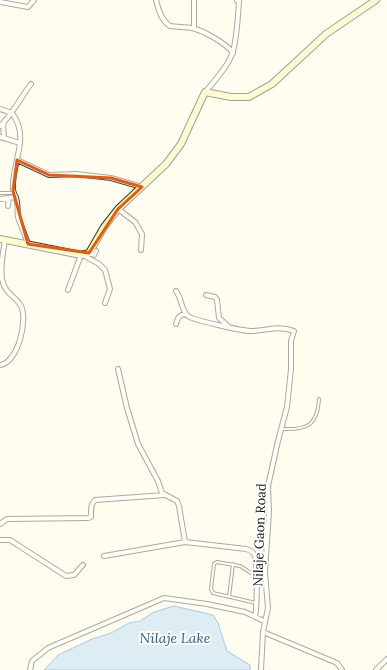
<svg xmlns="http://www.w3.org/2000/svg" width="387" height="670" font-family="Lora,serif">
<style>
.water{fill:#b6daf5;stroke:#3e8bcb}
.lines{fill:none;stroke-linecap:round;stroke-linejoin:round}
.lane-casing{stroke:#424242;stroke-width:4}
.street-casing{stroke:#424242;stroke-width:6}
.secondary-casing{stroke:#313131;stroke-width:8}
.lane{stroke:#fff;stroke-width:2}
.street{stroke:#fff;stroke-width:4}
.secondary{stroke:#fdf9ad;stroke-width:6}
.marked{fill:none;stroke:#e8590c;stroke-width:3;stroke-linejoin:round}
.labels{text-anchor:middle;stroke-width:4;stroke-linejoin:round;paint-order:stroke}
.street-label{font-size:13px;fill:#0f0f0f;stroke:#fff}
.water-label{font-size:14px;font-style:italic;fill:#195d9f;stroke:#fff}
</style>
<rect width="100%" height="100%" fill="#fffdf0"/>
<path class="water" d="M174,606L213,615L218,623L227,651L250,665V670H44L58,655L92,639L111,633L129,623L140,621L154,612Z"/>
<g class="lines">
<defs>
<path id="lane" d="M0,193H13
M282,429C307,430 317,426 319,399
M256,576L240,566L217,562L214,564L211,589L213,593L256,603
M229,597L233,564"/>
<path id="street" d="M156,0C158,9 162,21 170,26C177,27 185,27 192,28C204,31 226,43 233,53
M194,0V28
M0,2L28,7L34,0
M205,92C214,82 228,66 232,54C237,41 238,15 239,1L237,0
M0,109L12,113C31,138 11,163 13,190C14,195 17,198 17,202C18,207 17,212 18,217C21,226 25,235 28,244
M3,123L4,138
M0,126C13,114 20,98 31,84
M0,137L20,143
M17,160L49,175L76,174L111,178L142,187
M0,199L16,197
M8,206L9,198
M118,209L135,222L142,234L141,250
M89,253L94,255L96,251
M83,255L99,264L105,270L110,289L105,303
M68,290L81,255
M176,291C182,299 181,310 188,316C192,320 243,331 251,331C266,331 278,325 294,331L291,341V369L287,407L278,441L268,486L269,511L265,572L268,608L263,632L261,670
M206,295L215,297L217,300L219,318L228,326
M176,324C178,317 179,315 186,314
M0,365C18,363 28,320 21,306C16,296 5,295 2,279C0,266 3,252 5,240
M118,369L127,408L138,444L158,481L162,493L177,501L179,506L185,542
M0,524L7,519L88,518L91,517C91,511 90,505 95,500L165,495
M0,540H10L66,576L74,575L83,565
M104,556L185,542L246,549C249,550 252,551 254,554C258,561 257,607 255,617
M263,632L337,663L342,670
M30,670L32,661L48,648L164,598L207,604L245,612L264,621
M376,670L387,659"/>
<path id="secondary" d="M0,239L81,255L89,253L104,227L118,209L166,164L181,144L205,92L231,97H249L272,84L326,34L376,0"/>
</defs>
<use href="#lane" class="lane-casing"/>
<use href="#street" class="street-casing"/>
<use href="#secondary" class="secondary-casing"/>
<use href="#lane" class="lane"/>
<use href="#street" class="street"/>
<use href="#secondary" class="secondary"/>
</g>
<path d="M0 0H387V670H0ZM17,160L49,175L111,178L142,187L118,209L89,253L28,244L13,191Z" fill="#fffdf0" fill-opacity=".55" fill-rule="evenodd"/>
<path class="marked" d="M17,160L49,175L111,178L142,187L118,209L89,253L28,244L13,191Z"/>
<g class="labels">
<g class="street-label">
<text transform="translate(259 535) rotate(-88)" y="5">Nilaje Gaon Road</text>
</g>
<g class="water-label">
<text x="175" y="643">Nilaje Lake</text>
</g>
</g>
</svg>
